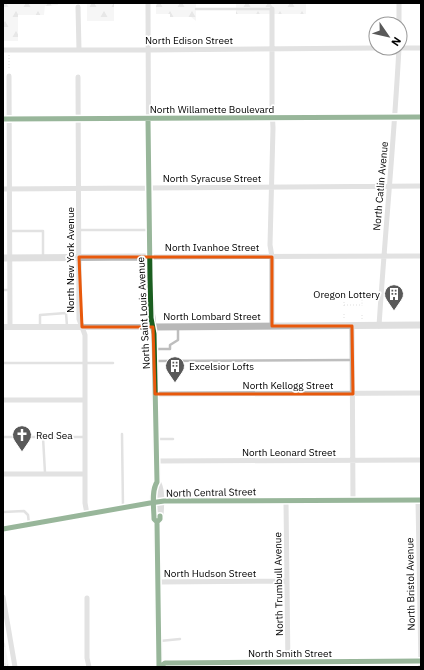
<svg xmlns="http://www.w3.org/2000/svg" width="424" height="670" font-family="'IBM Plex Sans',sans-serif">
<style>
.grass{fill:url(#grass-tufts)}
.forest{fill:url(#forest-firs)}
.lines{fill:none;stroke-linecap:round;stroke-linejoin:round}
.path{stroke:#b9b9b9;stroke-width:1;stroke-dasharray:1 2;stroke-linecap:butt}
.service{stroke:#bebebe;stroke-width:2.5}
.minor{stroke:#bebebe;stroke-width:5}
.tertiary{stroke:#bebebe;stroke-width:6}
.secondary{stroke:#b8b8b8;stroke-width:7}
.cycleway-casing{stroke:#fff;stroke-width:8}
.cycleway{stroke:#1b5e20;stroke-width:5}
.marked{fill:none;stroke:#e8590c;stroke-width:3;stroke-linejoin:round}
.labels{text-anchor:middle;stroke-width:3.5;stroke-linejoin:round;paint-order:stroke}
.street-label{font-size:10px;fill:#000;stroke:#fff}
.poi-label{font-size:10px;fill:#000;stroke:#fff;text-anchor:start}
</style>
<defs>
<pattern id="grass-tufts" width="24" height="20" patternUnits="userSpaceOnUse"><rect width="24" height="20" fill="#ececec"/><path d="M3 7l-1-3M5 7V3M7 7l1-3M15 17l-1-3M17 17v-4M19 17l1-3" fill="none" stroke="#c9c9c9"/></pattern>
<pattern id="forest-firs" width="22" height="20" patternUnits="userSpaceOnUse"><rect width="22" height="20" fill="#ececec"/><path d="M5 1l3.5 6h-7zM16 11l3.5 6h-7z" fill="#c9c9c9"/></pattern>
</defs>
<rect width="100%" height="100%" fill="#fff"/>
<path class="grass" d="M3,632L9,667H3Z"/>
<path class="forest" d="M3,3H58V5L45,6L44,15H18V41H3Z
M87,3H114V21H87Z
M156,3H196V21L191,17H170V14H156Z
M236,3H306V14H236Z"/>
<g class="lines">
<path class="path" d="M9,55V70
M344,293V306
M357,293L362,297V306
M344,305H362
M344,314V319
M362,319V313"/>
<path class="service" d="M196,9H272
M80,230H149
M10,231H43V256
M3,290H9
M40,327V315L66,313L67,326
M156,349H170V345L178,340V327
M155,361L352,360
M3,363H113
M122,434L123,508
M3,437H84
M43,437L45,473
M157,439H173
M3,512L24,511L28,515L29,524
M160,641L180,639"/>
<path class="minor" d="M148,3L149,257L421,256
M399,3V24
M78,7L79,50
M272,9V109L273,128L270,245L272,257V326
M400,48H421
M3,50H148L376,48
M9,76L10,327
M78,77L79,319L85,335V503L87,514
M3,119L421,117
M3,189L421,186
M352,326L353,501
M379,326C385,233 394,141 399,48
M155,394L421,393
M3,400H85
M156,461L421,460
M3,474H85
M418,500L421,667
M286,501L288,667
M3,529L150,503L164,501L421,500
M158,582L287,581
M3,597L15,667
M87,598V658L89,667
M160,667L165,663H169L421,661"/>
<path class="tertiary" d="M3,327H153"/>
<path class="secondary" d="M3,258L149,257L151,310L154,334L157,482C151,491 154,509 154,519L157,522
M153,327L421,325
M157,482C163,490 160,509 160,519L157,522L159,667"/>
<defs>
<path id="cycleway" d="M3,119L421,117
M148,119L150,278L151,318L154,334L157,482C151,491 154,509 154,519L157,522
M3,529L150,503L164,501L421,500
M159,667L157,522L160,519V516
M160,667L165,663H169L421,661"/>
</defs>
<use href="#cycleway" class="cycleway-casing"/>
<use href="#cycleway" class="cycleway"/>
</g>
<path d="M0 0H424V670H0ZM79,257H272V326H352L353,394H155L153,327H82Z" fill="#fff" fill-opacity=".55" fill-rule="evenodd"/>
<path class="marked" d="M79,257H272V326H352L353,394H155L153,327H82Z"/>
<defs>
<symbol id="building-pin" viewBox="-11 -11 22 30"><path d="M0 17L-7.5 6A9.5 9.5 0 1 1 7.5 6Z" fill="#595959" stroke="#fff"/><path d="M-4-6H4V6H1V3H-1V6H-4ZM-2.5-4.3h1.7v1.8h-1.7ZM.8-4.3h1.7v1.8H.8ZM-2.5-1h1.7V.8h-1.7ZM.8-1h1.7V.8H.8Z" fill="#fff"/></symbol>
<symbol id="church-pin" viewBox="-11 -11 22 30"><path d="M0 17L-7.5 6A9.5 9.5 0 1 1 7.5 6Z" fill="#595959" stroke="#fff"/><path d="M-1.2-6h2.4v3.5h3.3v2.4h-3.3V6h-2.4V-.1h-3.3v-2.4h3.3Z" fill="#fff"/></symbol>
</defs>
<g fill-rule="evenodd">
<use href="#building-pin" x="383" y="283" width="22" height="30"/>
<use href="#building-pin" x="164" y="355" width="22" height="30"/>
<use href="#church-pin" x="11" y="424" width="22" height="30"/>
</g>
<g class="labels">
<g class="street-label">
<text x="189" y="44">North Edison Street</text>
<text x="212" y="113">North Willamette Boulevard</text>
<text x="212" y="182">North Syracuse Street</text>
<text transform="translate(380 186) rotate(-85)" y="4">North Catlin Avenue</text>
<text x="212" y="251">North Ivanhoe Street</text>
<text transform="translate(70 260) rotate(-90)" y="4">North New York Avenue</text>
<text transform="translate(143 313) rotate(-93)" y="4">North Saint Louis Avenue</text>
<text x="212" y="320">North Lombard Street</text>
<text x="288" y="389">North Kellogg Street</text>
<text x="289" y="456">North Leonard Street</text>
<text transform="translate(211 492) rotate(-1)" y="4">North Central Street</text>
<text x="210" y="577">North Hudson Street</text>
<text transform="translate(278 584) rotate(-91)" y="4">North Trumbull Avenue</text>
<text transform="translate(410 584) rotate(-91)" y="4">North Bristol Avenue</text>
<text x="290" y="657">North Smith Street</text>
</g>
<g class="poi-label">
<text x="380" y="298" text-anchor="end">Oregon Lottery</text>
<text x="189" y="370">Excelsior Lofts</text>
<text x="36" y="439">Red Sea</text>
</g>
</g>
<rect width="424" height="670" fill="none" stroke="#000000" stroke-width="8"/>
<g transform="translate(388 36) rotate(124)"><circle r="19" fill="#ffffff" stroke="#999999"/>
<path d="M0-3L7 15L0 10L-7 15Z" fill="#595959"/>
<text y="-6" font-size="11" font-weight="bold" text-anchor="middle" fill="#000000">N</text>
</g>
</svg>
